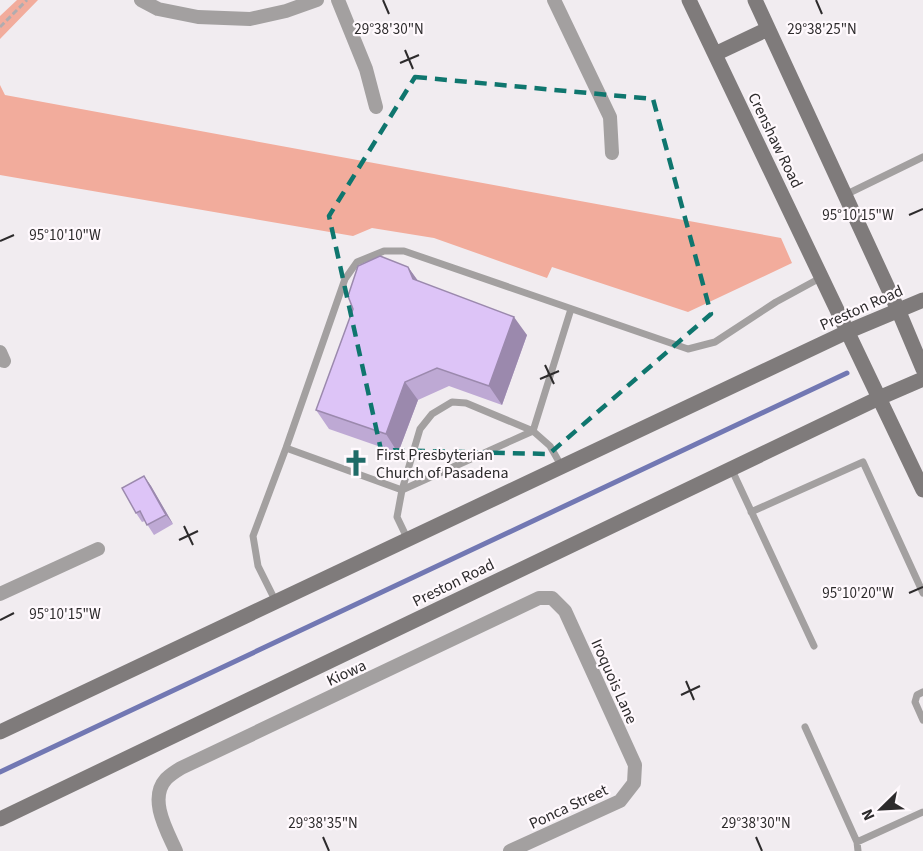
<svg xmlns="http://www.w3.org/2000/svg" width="923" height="851" font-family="'Source Sans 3',sans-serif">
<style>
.green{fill:#f2ac9c}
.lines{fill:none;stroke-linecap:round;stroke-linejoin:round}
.stream{stroke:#7278b3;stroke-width:5}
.path{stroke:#b0acaf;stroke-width:3;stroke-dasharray:6 3;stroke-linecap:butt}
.service{stroke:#a3a0a0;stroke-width:7}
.minor{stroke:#a3a0a0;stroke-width:14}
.secondary{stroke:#7f7b7b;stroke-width:15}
.wall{fill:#bea9d4}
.shaded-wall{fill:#9b89ad}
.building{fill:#ddc4f7;stroke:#9b89ad;stroke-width:1.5}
.marked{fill:none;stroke:#0f766e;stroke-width:4.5;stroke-dasharray:12 8;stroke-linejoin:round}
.ticks{fill:none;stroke:#2d2b2c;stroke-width:2}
.labels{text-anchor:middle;stroke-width:4.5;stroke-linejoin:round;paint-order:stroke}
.street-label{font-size:16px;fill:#2d2b2c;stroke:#fff9fd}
.poi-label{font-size:16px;fill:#2d2b2c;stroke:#fff9fd;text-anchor:start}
.ticks-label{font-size:15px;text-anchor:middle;fill:#2d2b2c;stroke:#fff9fd;stroke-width:4.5;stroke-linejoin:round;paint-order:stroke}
</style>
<rect width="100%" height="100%" fill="#f1ecf0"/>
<path class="green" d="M17,0H38L0,39V16Z
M0,85L5,95L781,238L792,263L688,312L552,267L547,278L434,238L372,228L353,236L0,175Z"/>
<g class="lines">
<path class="stream" d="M0,772L847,373"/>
<path class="path" d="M0,27L27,0"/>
<path class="service" d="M845,195L923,157
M286,448L402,490L420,429L432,414L452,402L466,403L533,431L571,309
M731,468L814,646
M751,512L863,462L923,593
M408,540L397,517L402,490L533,431L550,446L562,467
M276,602L258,566L253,536L286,448L345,279L357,262L384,251H404L688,349L715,342L776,302L822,277
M923,692L917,695L915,702L923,720
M805,727L857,842L858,851
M857,842L923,812"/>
<path class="minor" d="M141,0L158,9L198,17L250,19L286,11L317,0
M338,0L366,69L376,107
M554,0L610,117L612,153
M0,352L4,361
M0,594L98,549
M176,851C167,831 148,799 166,779C170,775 176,771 181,768L539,598H552L565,611L635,765L634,783L620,801L510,851"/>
<path class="secondary" d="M689,0L923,490
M755,0L899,312L923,369
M715,54L768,29
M0,732L849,331L923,300
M0,819L879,398L923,379"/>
</g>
<path class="wall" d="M408,267L418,281L527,335L502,405L449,386L418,400L398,453L329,429L316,410Z
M144,476L151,486L173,524L154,535L145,521L142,522L136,513Z"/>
<path class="shaded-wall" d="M408,267L421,285L413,279Z
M514,317L527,335L502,405L489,386Z
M405,382L418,400L398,453L386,434Z
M144,476L151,486L173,524L166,515Z"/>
<path class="building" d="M380,256L408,267L413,279L514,317L489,386L437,368L405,382L386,434L316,410L353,309L348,296L358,266Z
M144,476L166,515L147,525L140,511L136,513L122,488Z"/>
<path class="marked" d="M415,77L653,99L711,314L549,454L381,450L329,216Z"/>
<path class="ticks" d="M383,0L389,14M816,0L822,14M405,50L413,69M400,63L419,55M909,215L923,209M0,241L14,235M545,365L554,384M540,379L559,371M184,526L193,545M179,540L198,531M909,593L923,587M0,620L14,613M686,681L694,700M681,695L700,686M323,837L329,851M756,837L762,851"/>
<defs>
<symbol id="church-bare" viewBox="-9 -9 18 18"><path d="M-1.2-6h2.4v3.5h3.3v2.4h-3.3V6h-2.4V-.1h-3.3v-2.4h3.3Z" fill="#1f6b68" stroke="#fff9fd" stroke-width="2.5" paint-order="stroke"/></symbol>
</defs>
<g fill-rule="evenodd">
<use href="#church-bare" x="337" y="444" width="38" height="38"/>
</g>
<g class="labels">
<g class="street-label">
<text transform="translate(776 140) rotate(64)" y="6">Crenshaw Road</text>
<text transform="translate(861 307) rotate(-24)" y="6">Preston Road</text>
<text transform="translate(453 582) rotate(-26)" y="6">Preston Road</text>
<text transform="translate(346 672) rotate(-25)" y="6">Kiowa</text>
<text transform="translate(615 681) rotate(66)" y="6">Iroquois Lane</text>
<text transform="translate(568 806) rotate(-25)" y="6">Ponca Street</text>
</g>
<g class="poi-label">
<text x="376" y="460">First Presbyterian<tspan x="376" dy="18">Church of Pasadena</tspan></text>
</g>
</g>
<g class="ticks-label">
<text x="389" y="34">29°38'30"N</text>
<text x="822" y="34">29°38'25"N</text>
<text x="858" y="220">95°10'15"W</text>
<text x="65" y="240">95°10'10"W</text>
<text x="858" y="598">95°10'20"W</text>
<text x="65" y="619">95°10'15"W</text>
<text x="323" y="828">29°38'35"N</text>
<text x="756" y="828">29°38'30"N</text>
</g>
<g transform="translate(881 809) rotate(246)" stroke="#fff9fd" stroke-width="4.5" paint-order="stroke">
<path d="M0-4.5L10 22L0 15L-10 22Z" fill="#2d2b2c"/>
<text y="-9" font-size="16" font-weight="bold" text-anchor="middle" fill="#2d2b2c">N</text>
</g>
</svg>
